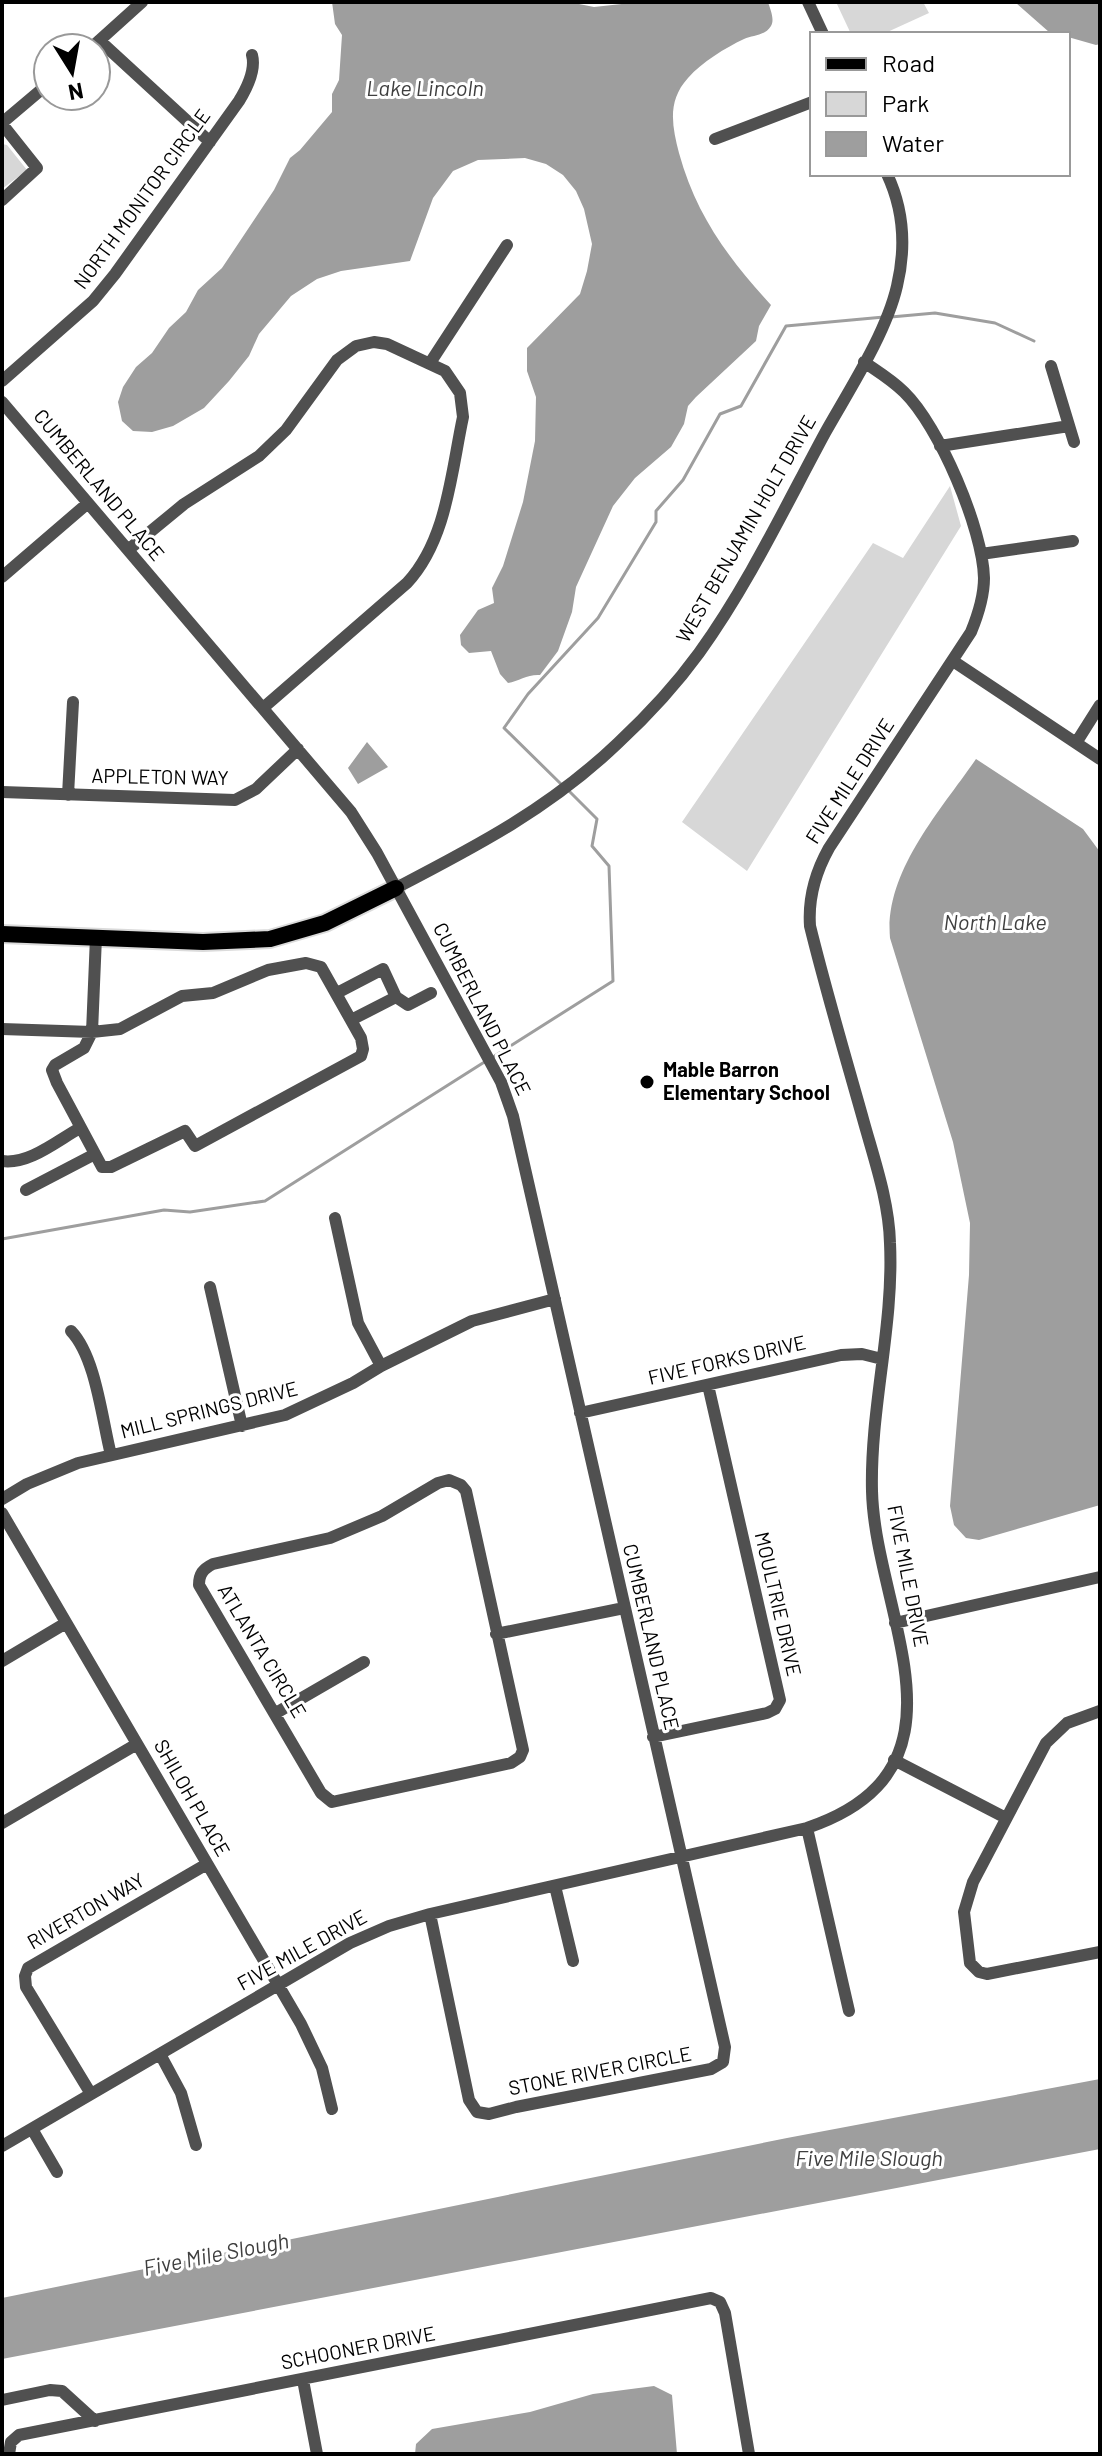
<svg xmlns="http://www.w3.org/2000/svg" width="1102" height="2456" font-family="Barlow,sans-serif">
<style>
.green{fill:#d7d7d7}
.water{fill:#9e9e9e}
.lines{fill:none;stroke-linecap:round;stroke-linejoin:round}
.stream{stroke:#9e9e9e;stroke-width:3}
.major-casing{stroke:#dbdbdb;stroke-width:20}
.minor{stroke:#505050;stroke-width:12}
.major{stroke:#000;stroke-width:16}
.poi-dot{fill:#000;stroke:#fff;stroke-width:3}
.labels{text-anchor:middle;stroke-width:6;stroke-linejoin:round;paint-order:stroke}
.street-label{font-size:20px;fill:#000;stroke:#fff}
.poi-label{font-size:20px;font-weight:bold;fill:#000;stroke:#fff;text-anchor:start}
.water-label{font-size:22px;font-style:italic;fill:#3f3f3f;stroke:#fff}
</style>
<rect width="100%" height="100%" fill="#fff"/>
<path class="green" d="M836,2H923L929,13L883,34H851Z
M2,144L7,145L27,170L2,189Z
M950,486L961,526L747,871L682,822L873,543L903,558Z"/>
<path class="water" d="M332,2H569L594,7L640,2H768C770,9 775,19 771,26C765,36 753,35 744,39C725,48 702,62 688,78C667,101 672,126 679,153C696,215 728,258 771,305L759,326L756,341L696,397L688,406L684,424L671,447L635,478L613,506L576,587L572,612L558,651L540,675C528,674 519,681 508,683L500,674L491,651L469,653L461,645L460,635L478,610L494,603L492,588L503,566L523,502L535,441L536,397L527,371V348L580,294L587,271L592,244L584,209L576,191L563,175L546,164L525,158L478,160L453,171L433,198L410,261L341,271L317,279L291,296L259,334L249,356L229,381L204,408L173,426L152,432L133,431L122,421L118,402L123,387L136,367L152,353L169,328L186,312L198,290L222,268L274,190L290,158L300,150L332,112V94L339,80L342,35L335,24Z
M1015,2H1100V44L1096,45L1068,37V34L1049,32Z
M367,742L388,767L358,784L348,768Z
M976,759L1083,829L1100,852L1098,1026L1100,1505L979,1540L966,1538L954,1525L950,1506L969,1275L970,1223L953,1142L890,938C884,872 941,810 976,759Z
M1100,2079V2149L2,2359V2298L787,2138Z
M654,2386L672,2395L677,2454H415L416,2444L432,2429L530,2412L593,2394Z"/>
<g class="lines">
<path class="stream" d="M891,317L935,313L995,323L1034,341
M562,785L504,728L528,694L598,618L656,522V511L683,480L720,414L741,406L786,326L884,317
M493,1057L613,981L609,866L592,846L597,819L568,790
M2,1239L164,1210L190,1212L265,1201L486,1061"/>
<defs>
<path id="major" d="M2,934L203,942L270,939L325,923L396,888"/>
</defs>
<use href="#major" class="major-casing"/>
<path class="minor" d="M808,2L823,34
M100,41L210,142
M91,48L142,2
M2,123L48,84
M2,124L37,168L2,200
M715,139L812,102
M430,363L507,245
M1051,366L1074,442
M2,381L93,301L115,274L239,101C247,88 256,70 252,55
M2,402L351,812L377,853L501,1082L513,1116L725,2047L723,2062L711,2069L516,2107L489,2114L477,2112L469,2100L430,1914
M940,446L1069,426
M128,550L184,504L259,456L286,430L337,360L356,346L374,342L387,344L445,371L460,393L463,417C451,473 447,540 407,583L263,708
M981,554L1073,541
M2,577L88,503
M953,661L1100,759
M1076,743L1100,705
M2,792L235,800L256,789L298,749
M68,795L73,702
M396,888C477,846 550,808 618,743C647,716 675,686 699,653C748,585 785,507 825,433C849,390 886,334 897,286C906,248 904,210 887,174
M337,993L383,969L396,997L351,1020
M396,997L408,1005L431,993
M2,1029L92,1032L120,1029L182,996L213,993L268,970L306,963L321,967L361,1038L363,1049L361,1056L195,1146L185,1131L111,1167H102L57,1083L52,1070L55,1065L84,1048L92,1032L96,937
M2,1161C29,1165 58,1140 80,1128
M26,1190L95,1154
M335,1218L358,1323L381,1366
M210,1287L242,1426
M71,1331C96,1357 102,1420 111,1455
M580,1413L841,1355L862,1354L882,1359
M449,1480L461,1485L466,1491L523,1750L520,1757L511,1763L332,1802L321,1793L199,1585C199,1574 203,1569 213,1564L330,1538L382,1516L438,1483Z
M2,1499L27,1484L78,1463L285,1415L353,1383L381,1366L472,1321L555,1299
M2,1513L301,2024L322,2068L332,2109
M895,1623L1100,1577
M496,1634L624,1608
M2,1661L66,1623
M1100,1711L1067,1723L1046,1743L973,1882L964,1912L970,1963L979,1972L987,1974L1100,1952
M276,1713L364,1662
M653,1737L767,1713L775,1709L780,1700L708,1385
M894,1760L1006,1818
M2,1823L137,1744
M807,1828L849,2011
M555,1886L573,1961
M160,2054L181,2093L196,2145
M91,2094L26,1987L25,1976L28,1968L207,1864
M32,2129L57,2172
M2,2146L350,1943L389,1926L430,1914L807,1828C982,1769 875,1614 872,1491C870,1408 894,1326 890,1243C889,1201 874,1159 863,1119C845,1055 826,991 810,926C808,897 815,873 829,848L971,632C978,615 984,596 984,578C983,529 939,426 904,392C892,380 877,371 864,362
M303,2380L317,2454
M2,2400L50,2390L62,2391L95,2421
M9,2454L11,2442L19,2435L711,2298L720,2302L725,2313L749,2454"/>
<use href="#major" class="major"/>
</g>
<circle class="poi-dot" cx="647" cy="1082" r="8"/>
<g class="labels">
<g class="street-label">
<text transform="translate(142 199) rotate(-54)" y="7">NORTH MONITOR CIRCLE</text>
<text transform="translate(99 485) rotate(50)" y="7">CUMBERLAND PLACE</text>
<text transform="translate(746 529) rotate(-60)" y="7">WEST BENJAMIN HOLT DRIVE</text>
<text transform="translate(160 777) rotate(1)" y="7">APPLETON WAY</text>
<text transform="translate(850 781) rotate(-57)" y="7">FIVE MILE DRIVE</text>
<text transform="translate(482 1009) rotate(63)" y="7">CUMBERLAND PLACE</text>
<text transform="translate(727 1360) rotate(-13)" y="7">FIVE FORKS DRIVE</text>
<text transform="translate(209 1410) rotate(-14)" y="7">MILL SPRINGS DRIVE</text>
<text transform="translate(908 1576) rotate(79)" y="7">FIVE MILE DRIVE</text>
<text transform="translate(778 1604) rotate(77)" y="7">MOULTRIE DRIVE</text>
<text transform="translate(651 1637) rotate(77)" y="7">CUMBERLAND PLACE</text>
<text transform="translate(262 1651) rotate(59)" y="7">ATLANTA CIRCLE</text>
<text transform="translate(192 1798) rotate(60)" y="7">SHILOH PLACE</text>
<text transform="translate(86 1911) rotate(-30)" y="7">RIVERTON WAY</text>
<text transform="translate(302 1950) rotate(-29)" y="7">FIVE MILE DRIVE</text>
<text transform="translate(600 2071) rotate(-11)" y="7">STONE RIVER CIRCLE</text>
<text transform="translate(358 2348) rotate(-11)" y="7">SCHOONER DRIVE</text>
</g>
<g class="poi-label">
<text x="663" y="1077">Mable Barron<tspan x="663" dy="23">Elementary School</tspan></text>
</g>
<g class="water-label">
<text x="425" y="96">Lake Lincoln</text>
<text x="995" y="930">North Lake</text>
<text x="869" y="2166">Five Mile Slough</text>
<text transform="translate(216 2254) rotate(-11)" y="8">Five Mile Slough</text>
</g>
</g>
<rect width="1102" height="2456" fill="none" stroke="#000000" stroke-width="8"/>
<rect x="810" y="32" width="260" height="144" fill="#ffffff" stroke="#999999" stroke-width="2"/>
<rect x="826" y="58" width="40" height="12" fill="#000000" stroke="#999999" stroke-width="2"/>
<text x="882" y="72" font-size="24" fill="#000000">Road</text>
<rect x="826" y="92" width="40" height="24" fill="#d7d7d7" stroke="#999999" stroke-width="2"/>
<text x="882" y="112" font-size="24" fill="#000000">Park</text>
<rect x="826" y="132" width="40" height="24" fill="#9e9e9e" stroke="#999999" stroke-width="2"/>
<text x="882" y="152" font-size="24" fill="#000000">Water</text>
<g transform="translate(72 72) rotate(169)"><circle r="38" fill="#ffffff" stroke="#999999" stroke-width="2"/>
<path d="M0-6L14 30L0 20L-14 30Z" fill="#000000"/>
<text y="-12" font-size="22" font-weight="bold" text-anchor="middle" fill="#000000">N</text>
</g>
</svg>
